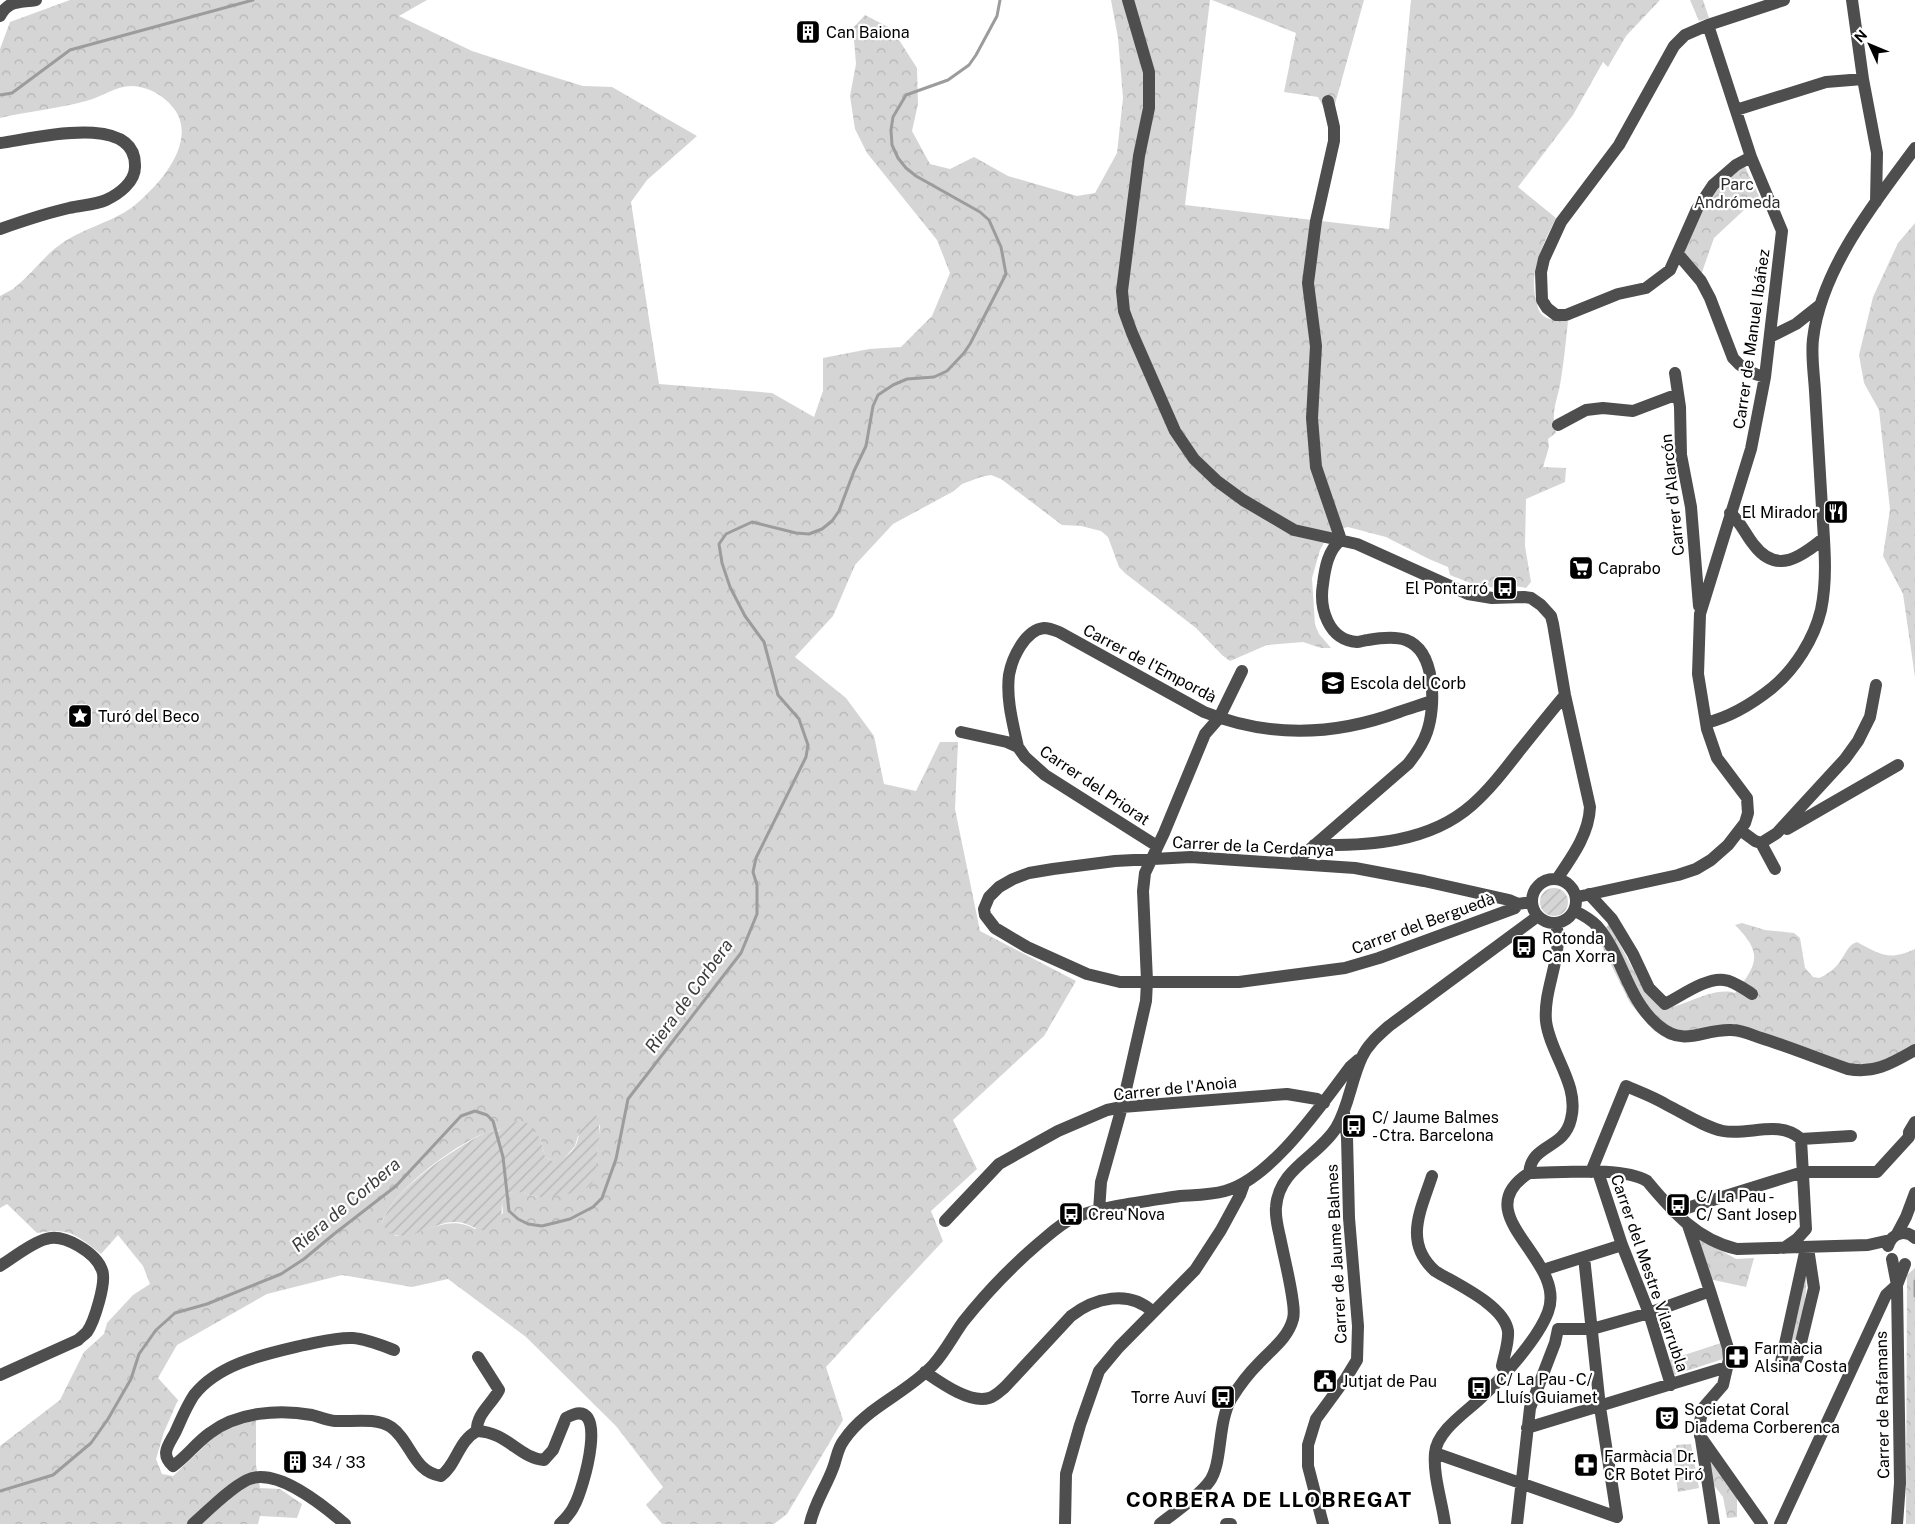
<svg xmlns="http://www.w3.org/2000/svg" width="1915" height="1524" font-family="'Public Sans',sans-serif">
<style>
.forest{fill:url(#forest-crowns);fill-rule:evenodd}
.garden{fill:url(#garden-furrows)}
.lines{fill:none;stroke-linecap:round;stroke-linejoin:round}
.stream{stroke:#9c9c9c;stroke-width:3}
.minor{stroke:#4e4e4e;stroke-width:12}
.labels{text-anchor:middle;stroke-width:4.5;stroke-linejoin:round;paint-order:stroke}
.poi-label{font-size:16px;fill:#000;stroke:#fff;text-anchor:start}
.park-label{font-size:16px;fill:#2c2c2c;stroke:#fff}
.street-label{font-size:16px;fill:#000;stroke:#fff}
.water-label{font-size:18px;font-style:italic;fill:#3d3d3d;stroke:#fff}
.district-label{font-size:21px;font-weight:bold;letter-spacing:1px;fill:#000;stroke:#fff}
</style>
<defs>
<pattern id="forest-crowns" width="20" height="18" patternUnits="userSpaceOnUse" patternTransform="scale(1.25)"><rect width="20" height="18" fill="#d5d5d5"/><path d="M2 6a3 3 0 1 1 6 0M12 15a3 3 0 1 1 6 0" fill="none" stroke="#b5b5b5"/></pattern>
<pattern id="garden-furrows" width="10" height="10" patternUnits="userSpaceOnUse" patternTransform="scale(1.25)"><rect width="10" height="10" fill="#d5d5d5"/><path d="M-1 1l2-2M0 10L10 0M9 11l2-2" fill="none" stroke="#b5b5b5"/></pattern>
</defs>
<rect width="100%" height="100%" fill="#fff"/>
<path class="forest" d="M70,0H427L399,16L472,51L531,70L583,86L612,87L697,136L647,180L631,202L659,384L772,393L814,417L823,391V358L869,349L901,347L932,316L950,273L937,240L867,153L855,129L850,96L856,64L853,28L865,15L892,29L917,68L918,104L912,131L930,164L950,169L974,157L1008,176L1077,196L1095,193L1117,153L1123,98L1118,38L1111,0H1210L1185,205L1389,229L1411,0H1660L1626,36L1608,67L1603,62L1573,115L1518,187L1556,218C1543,245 1527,273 1537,304C1538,309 1540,314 1545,317C1552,321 1561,320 1568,321C1566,340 1564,360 1561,379C1558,400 1550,411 1556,433L1548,439L1549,447L1543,467L1566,468L1565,482L1526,499L1525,546L1531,582L1526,588C1514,584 1502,588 1489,587C1475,586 1463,580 1450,575L1448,567L1429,559L1386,537L1348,527L1339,529L1325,541L1320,550L1312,578L1315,625L1319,634L1331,648H1321L1303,642L1267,645L1230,661L1222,655L1196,628L1126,574L1119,567L1108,537L1101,531L1081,526L1062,525L1001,479L991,475L981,477L962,484L954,491L893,524L855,565L833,616L795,657L846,698L874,736L884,784L916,791L940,742H958L955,809L980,931L1076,981L1044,1036L953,1120L977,1169L931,1211L943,1241L826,1367L843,1420L787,1514L774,1524H662L646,1505L663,1487L616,1426L526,1337L448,1279L412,1287L342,1275L267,1294L177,1345L158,1378L178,1400L164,1432L156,1459L162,1474L173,1476L215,1436L231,1427L256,1420V1465L260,1488L280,1489L302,1504L297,1518L260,1516L258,1524H0V1446L60,1400L84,1352L104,1334L107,1323L133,1295L150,1284L143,1266L118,1235L101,1254C75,1234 70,1228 37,1233L7,1204L0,1208V296L13,289L20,283C34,271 46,254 61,244C83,228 116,221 135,205C163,182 204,134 167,101C157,92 146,87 132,86C115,86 102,97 86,101C57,109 29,111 0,118V49L10,22ZM516,1121L540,1138L545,1156L552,1161H562L575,1146L578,1136L600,1125L596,1164L537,1197L517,1191L508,1193L502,1202L503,1213L475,1229C446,1213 426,1235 396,1236L382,1223C392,1191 453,1146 485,1133C489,1131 495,1132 499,1130C506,1128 511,1124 516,1121Z
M1212,0H1364L1335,104L1325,110L1318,97L1284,92L1296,33Z
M1690,0H1703L1709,18L1699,21Z
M1745,167L1759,196L1714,238L1701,275L1683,253C1698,221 1711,183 1745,167Z
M1915,223V677L1903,594L1883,556L1890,509L1879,410L1864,383L1859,355L1873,297L1898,243Z
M1742,923L1765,930L1794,933L1800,938L1805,968L1813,977L1819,978C1827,975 1836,968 1841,960C1846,953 1848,945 1857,942C1881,955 1889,961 1915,949V1055L1856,1075L1757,1041L1730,1036L1677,1041L1667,1039L1653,1030L1630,1003L1598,938L1609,924L1645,992L1667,1008C1687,1005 1715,986 1735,993C1758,964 1763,953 1735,925Z
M1701,1239L1736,1259L1754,1258L1746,1287L1709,1279L1697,1242Z
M1915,1268V1524H1906L1907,1275Z
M1806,1273C1808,1302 1799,1332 1790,1359L1785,1360Z
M1721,1343L1726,1358L1674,1375L1669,1360Z
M1691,1444L1699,1488L1678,1492L1672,1449L1676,1448V1445Z
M1709,1457L1737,1497V1517L1727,1518L1723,1497L1713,1484Z"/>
<path class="garden" d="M1540 902a14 14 0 1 1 28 0a14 14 0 1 1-28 0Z
M596,1115C602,1130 598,1142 597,1157C596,1165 596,1176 592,1183C587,1193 548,1198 538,1197C527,1195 520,1190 508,1193L502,1202L501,1222C482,1241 475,1222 455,1222C431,1221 398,1253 382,1223C392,1191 448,1153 477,1137L486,1132L498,1131L516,1121L526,1122L540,1138L545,1156L552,1161H562C566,1156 573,1151 576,1145C583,1129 574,1121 596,1115Z"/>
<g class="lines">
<path class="stream" d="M0,95L12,93L70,50L253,0
M1915,1281V1296
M0,1491L53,1475L91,1443L108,1419L131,1379L139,1354L156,1330L175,1313L207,1304L281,1274L304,1259L334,1234L396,1186L461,1116L475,1111L487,1115L493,1121L503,1157L509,1211L518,1219L528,1224L542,1226L570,1219L593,1207L602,1198L616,1159L628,1099L741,953L757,914V885L753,872L756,858L806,757L808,745L799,719L778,695L764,642L745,616L730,587L722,563L719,544L726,534L752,522L796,533L809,534L822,529L832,521L839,511L854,471L866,446L873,406L878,395L893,385L907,379L934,377L947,371L964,353L970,344L1006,274L1001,247L989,220L980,212L916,176L906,168L898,158L892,145L891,130L893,117L906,95L948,80L969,65L976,55L997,16L1000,0"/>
<path class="minor" d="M1128,0L1149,72V108L1139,156L1122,291L1124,311L1132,333L1175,431L1194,459L1217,481L1243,500L1294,530L1357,544L1468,594L1492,598L1524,597L1531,598L1541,605L1551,616L1553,624L1565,695L1590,807C1589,834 1572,857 1557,879
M1852,0L1863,79L1877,153L1876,202
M0,16C9,0 18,3 36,0
M1328,101L1334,127V141L1316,221L1308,283L1316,346L1312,418L1316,467L1341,540
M1736,110L1826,82L1863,79
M0,143C32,139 137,111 135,167C135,182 119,194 106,200C95,205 81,205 69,208C46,213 23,221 0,229
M1751,157L1736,165L1713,185L1697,209L1670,270L1646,288L1618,294L1566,315H1556L1547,308L1542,300L1541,272L1544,259L1561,222L1619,145L1674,46L1685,35L1708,25L1784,0
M1678,254L1701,281L1710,298L1733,358C1742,369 1752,374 1765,377
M1770,337L1796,324L1820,305
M1675,373L1680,407L1681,455L1691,507L1699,606
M1558,425L1586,410L1603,408L1633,411L1678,394
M1730,513C1741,522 1745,534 1754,545C1777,575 1801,557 1824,538
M1706,723C1730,717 1752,704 1772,688C1795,669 1814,639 1821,610C1828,577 1824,541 1822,508C1820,469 1817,430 1815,391C1814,374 1811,355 1813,339C1821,269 1875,202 1915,148
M961,732L1007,742L1018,747L1025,757L1045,775L1157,846
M1018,747C1013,724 1006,699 1009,675C1012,658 1025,630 1044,628C1049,628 1054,630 1059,632L1204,712C1269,738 1334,736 1399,712C1410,708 1421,705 1432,701
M1787,829L1898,765
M1740,830L1755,841L1761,843L1777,833L1845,759L1858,741L1870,717L1876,685
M1761,843L1775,869
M1314,845C1368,846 1429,843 1472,805C1489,790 1503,772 1517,754C1533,734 1549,714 1565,695
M1294,863L1408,764C1416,754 1423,744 1427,732C1436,706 1436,651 1406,640C1395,636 1379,638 1368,640C1365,640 1360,642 1357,642C1328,640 1319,608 1323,584C1325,568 1328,550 1341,540
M1532 901a22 22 0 1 1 44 0a22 22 0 1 1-44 0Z
M1589,894L1612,919L1633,954L1649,988L1665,1004C1681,996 1707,977 1724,980C1734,981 1744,989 1752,994
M1577,897L1678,875L1696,869L1711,860L1728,845L1745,823L1748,813L1747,798L1717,758L1707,729L1698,674L1700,614L1751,449L1765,377L1782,231L1751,157L1708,25
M1518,904L1515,908L1379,958L1345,968L1239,982H1120L1087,974L1027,947L995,928L985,915L984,909L989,897L999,887L1013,879L1029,873L1053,869L1115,861L1191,857L1355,868L1424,881L1509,900L1518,904L1531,902
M1575,911C1583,915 1591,919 1597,926C1623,956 1627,1000 1659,1026C1685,1048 1704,1028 1732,1030C1742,1030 1752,1035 1761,1038C1790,1047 1819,1059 1848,1069C1875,1074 1892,1063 1915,1050
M1591,1172L1626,1086C1640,1092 1654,1097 1667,1105C1685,1114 1704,1127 1723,1131C1749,1136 1779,1119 1801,1139L1851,1136
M1598,1172L1622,1245L1649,1313L1671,1385
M1529,1173C1532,1143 1564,1150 1571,1119C1580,1085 1550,1054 1546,1021C1543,988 1564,956 1556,923
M1432,1176C1421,1210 1403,1242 1435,1271C1456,1284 1504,1305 1508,1331C1509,1343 1504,1355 1502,1366L1506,1371
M1099,1211L1101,1182L1122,1107L1146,1001L1147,981L1143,891L1145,873L1164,833L1205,734L1219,718L1242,671
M1674,1212L1803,1172H1877L1909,1137V1132L1915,1122
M945,1221L999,1164L1058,1131L1107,1110L1122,1107L1287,1094L1317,1099L1324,1103
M1688,1225L1710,1291L1728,1348L1729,1359L1723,1385L1703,1408L1699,1426L1714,1524
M1897,1234L1906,1217L1915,1193
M1888,1246C1892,1233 1905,1229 1915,1238
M1784,1248L1797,1239L1806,1229L1801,1139
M1806,1248L1781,1362L1784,1367L1788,1368L1794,1365L1798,1355L1814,1288L1808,1248
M1892,1259L1897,1285L1900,1483L1897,1524
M0,1266C13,1258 31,1243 46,1239C64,1233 96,1253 102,1270C107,1282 94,1322 87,1332C84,1335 81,1337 78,1340L0,1375
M1543,1270L1622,1245
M1558,1329H1592L1649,1313L1710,1291
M394,1350C381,1345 367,1339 353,1338C337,1337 320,1342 304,1345C266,1354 219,1363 194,1395C186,1407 181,1420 175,1433C168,1446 160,1454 173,1466C186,1457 196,1443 210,1433C237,1412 279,1409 312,1415C320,1417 327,1420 335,1421C351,1422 376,1417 391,1427C411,1441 413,1472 441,1476C457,1464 458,1441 477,1431C507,1432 519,1458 544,1460L553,1450L566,1418C612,1391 583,1491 574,1506C571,1513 565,1519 560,1524
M925,1372C941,1383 970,1404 989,1398C996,1396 1000,1391 1005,1387L1071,1316C1094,1298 1129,1289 1153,1312
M1527,1428L1727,1367
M477,1431C476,1414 492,1404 499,1390L478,1357
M1700,1436L1762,1524
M1435,1453L1617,1517L1600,1407L1584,1257
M193,1524C209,1510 229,1489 247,1480C276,1466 324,1506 345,1524
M810,1524C814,1504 826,1487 833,1468C837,1458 837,1449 844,1440C866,1407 906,1394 933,1365C945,1352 953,1336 963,1322C986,1293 1012,1266 1039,1243C1050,1234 1060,1224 1073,1218C1103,1206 1148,1201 1180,1196C1195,1195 1211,1195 1225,1191C1271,1179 1322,1104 1350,1067L1358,1060
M1065,1524L1066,1474L1080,1425L1099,1371L1119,1347L1195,1270L1221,1230L1240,1195L1244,1184
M1160,1524C1174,1513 1199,1496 1209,1482C1223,1464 1217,1424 1231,1399C1239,1386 1248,1374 1259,1363C1272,1349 1288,1338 1293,1319C1295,1311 1293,1304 1292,1296C1289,1276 1284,1257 1280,1237C1278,1228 1275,1217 1276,1207C1279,1168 1318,1157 1336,1128C1349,1106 1351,1080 1362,1057C1368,1044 1379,1035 1389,1026L1538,916
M1226,1524H1231
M1323,1524L1308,1466V1445L1316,1419L1346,1378L1357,1360L1358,1326L1349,1218L1347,1137L1344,1113
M1445,1524C1442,1501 1433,1476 1435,1453C1437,1430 1468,1411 1483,1396C1504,1376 1538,1339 1548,1312C1568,1259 1464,1215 1529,1173C1560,1173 1622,1166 1647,1181C1672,1211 1697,1240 1737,1249L1868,1245L1890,1240
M1517,1524L1530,1408L1555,1343L1558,1329
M1780,1524L1886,1295L1897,1285L1905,1264"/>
</g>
<defs>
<symbol id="building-square" viewBox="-11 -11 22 22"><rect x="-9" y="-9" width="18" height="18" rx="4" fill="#000" stroke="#fff"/><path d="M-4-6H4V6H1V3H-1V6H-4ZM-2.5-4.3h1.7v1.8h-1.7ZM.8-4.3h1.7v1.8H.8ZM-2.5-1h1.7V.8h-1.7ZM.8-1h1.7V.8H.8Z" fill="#fff"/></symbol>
<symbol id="restaurant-square" viewBox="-11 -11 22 22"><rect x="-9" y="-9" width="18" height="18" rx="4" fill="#000" stroke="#fff"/><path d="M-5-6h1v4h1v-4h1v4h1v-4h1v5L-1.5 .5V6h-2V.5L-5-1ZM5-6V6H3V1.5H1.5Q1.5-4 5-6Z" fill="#fff"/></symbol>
<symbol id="supermarket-square" viewBox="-11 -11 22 22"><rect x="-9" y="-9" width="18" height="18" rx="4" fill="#000" stroke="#fff"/><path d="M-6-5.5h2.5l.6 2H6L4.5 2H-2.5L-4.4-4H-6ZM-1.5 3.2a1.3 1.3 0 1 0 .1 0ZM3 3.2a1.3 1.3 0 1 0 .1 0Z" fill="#fff"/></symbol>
<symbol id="bus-square" viewBox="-11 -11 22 22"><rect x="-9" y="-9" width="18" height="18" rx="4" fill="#000" stroke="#fff"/><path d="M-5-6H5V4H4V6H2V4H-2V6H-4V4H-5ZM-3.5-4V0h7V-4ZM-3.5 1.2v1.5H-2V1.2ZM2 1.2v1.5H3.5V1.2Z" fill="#fff"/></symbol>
<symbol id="school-square" viewBox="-11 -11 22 22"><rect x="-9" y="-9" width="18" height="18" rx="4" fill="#000" stroke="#fff"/><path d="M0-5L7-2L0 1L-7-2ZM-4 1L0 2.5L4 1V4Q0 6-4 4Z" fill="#fff"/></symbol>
<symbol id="sight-square" viewBox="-11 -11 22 22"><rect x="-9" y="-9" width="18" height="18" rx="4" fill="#000" stroke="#fff"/><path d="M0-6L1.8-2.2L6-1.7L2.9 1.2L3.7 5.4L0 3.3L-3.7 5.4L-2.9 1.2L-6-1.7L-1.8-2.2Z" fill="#fff"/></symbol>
<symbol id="pharmacy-square" viewBox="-11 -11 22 22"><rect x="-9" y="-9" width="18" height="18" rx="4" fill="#000" stroke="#fff"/><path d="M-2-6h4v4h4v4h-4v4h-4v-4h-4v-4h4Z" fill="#fff"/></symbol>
<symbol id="civic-square" viewBox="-11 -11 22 22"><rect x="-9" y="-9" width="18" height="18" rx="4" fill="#000" stroke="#fff"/><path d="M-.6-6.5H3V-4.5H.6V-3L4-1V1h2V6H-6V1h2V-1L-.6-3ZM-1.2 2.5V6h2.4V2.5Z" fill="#fff"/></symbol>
<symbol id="theatre-square" viewBox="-11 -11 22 22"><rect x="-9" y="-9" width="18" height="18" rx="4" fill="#000" stroke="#fff"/><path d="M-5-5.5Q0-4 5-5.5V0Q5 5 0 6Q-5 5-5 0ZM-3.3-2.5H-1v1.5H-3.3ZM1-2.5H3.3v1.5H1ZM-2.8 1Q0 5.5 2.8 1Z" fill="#fff"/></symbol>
</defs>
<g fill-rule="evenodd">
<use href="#building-square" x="794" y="18" width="28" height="28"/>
<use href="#restaurant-square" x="1822" y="498" width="28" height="28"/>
<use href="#supermarket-square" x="1567" y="554" width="28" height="28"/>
<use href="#bus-square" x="1491" y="574" width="28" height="28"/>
<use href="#school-square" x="1319" y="669" width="28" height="28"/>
<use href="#sight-square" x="66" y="702" width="28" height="28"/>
<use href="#bus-square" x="1510" y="933" width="28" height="28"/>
<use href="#bus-square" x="1340" y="1112" width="28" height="28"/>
<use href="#bus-square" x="1664" y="1191" width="28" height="28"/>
<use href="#bus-square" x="1057" y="1200" width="28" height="28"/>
<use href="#pharmacy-square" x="1723" y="1343" width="28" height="28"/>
<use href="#civic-square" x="1311" y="1367" width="28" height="28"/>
<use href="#bus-square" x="1465" y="1374" width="28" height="28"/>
<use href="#bus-square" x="1209" y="1383" width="28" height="28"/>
<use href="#theatre-square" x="1653" y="1404" width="28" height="28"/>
<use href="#building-square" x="281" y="1448" width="28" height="28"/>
<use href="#pharmacy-square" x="1572" y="1451" width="28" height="28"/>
</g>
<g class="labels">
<g class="poi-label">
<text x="826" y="38">Can Baiona</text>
<text x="1818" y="518" text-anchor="end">El Mirador</text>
<text x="1598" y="574">Caprabo</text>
<text x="1488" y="594" text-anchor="end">El Pontarró</text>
<text x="1350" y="689">Escola del Corb</text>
<text x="98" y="722">Turó del Beco</text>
<text x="1542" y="944">Rotonda<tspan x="1542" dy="18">Can Xorra</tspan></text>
<text x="1372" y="1123">C/ Jaume Balmes<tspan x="1372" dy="18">- Ctra. Barcelona</tspan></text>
<text x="1696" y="1202">C/ La Pau -<tspan x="1696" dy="18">C/ Sant Josep</tspan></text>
<text x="1088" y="1220">Creu Nova</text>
<text x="1754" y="1354">Farmàcia<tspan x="1754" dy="18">Alsina Costa</tspan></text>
<text x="1496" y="1385">C/ La Pau - C/<tspan x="1496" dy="18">Lluís Guiamet</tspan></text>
<text x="1342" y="1387">Jutjat de Pau</text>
<text x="1206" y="1403" text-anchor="end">Torre Auví</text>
<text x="1684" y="1415">Societat Coral<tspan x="1684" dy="18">Diadema Corberenca</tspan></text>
<text x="1604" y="1462">Farmàcia Dr.<tspan x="1604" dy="18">CR Botet Piró</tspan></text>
<text x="312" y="1468">34 / 33</text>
</g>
<g class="park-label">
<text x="1737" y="190">Parc<tspan x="1737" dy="18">Andrómeda</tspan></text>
</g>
<g class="street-label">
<text transform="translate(1751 339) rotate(-82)" y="6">Carrer de Manuel Ibáñez</text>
<text transform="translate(1672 495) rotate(-96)" y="6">Carrer d'Alarcón</text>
<text transform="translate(1150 663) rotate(28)" y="6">Carrer de l'Empordà</text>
<text transform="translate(1095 785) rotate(34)" y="6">Carrer del Priorat</text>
<text transform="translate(1253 846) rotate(3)" y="6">Carrer de la Cerdanya</text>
<text transform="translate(1423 923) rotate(-20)" y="6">Carrer del Berguedà</text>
<text transform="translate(1175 1088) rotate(-6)" y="6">Carrer de l'Anoia</text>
<text transform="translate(1336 1254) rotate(-93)" y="6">Carrer de Jaume Balmes</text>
<text transform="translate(1650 1273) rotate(71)" y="6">Carrer del Mestre Vilarrubla</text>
<text transform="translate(1882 1405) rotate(-91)" y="6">Carrer de Rafamans</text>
</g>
<g class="water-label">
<text transform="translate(689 996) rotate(-54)" y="6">Riera de Corbera</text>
<text transform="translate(346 1205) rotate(-40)" y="6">Riera de Corbera</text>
</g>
<g class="district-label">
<text x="1269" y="1507">CORBERA DE LLOBREGAT</text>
</g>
</g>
<g transform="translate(1870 45) rotate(314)" stroke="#ffffff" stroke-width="4" paint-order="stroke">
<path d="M0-4L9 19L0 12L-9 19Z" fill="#000000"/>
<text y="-8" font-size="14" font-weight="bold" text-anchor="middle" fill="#000000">N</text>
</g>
</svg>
